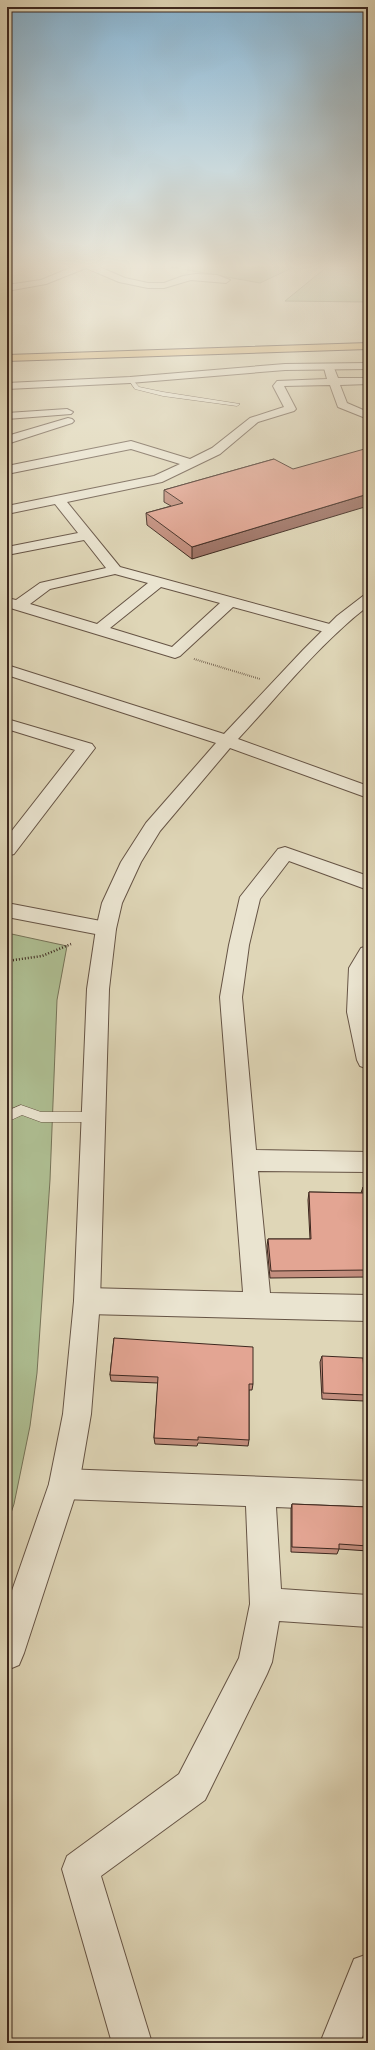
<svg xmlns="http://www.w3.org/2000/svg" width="375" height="2050" font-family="Cardo,serif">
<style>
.green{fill:#aebe92;stroke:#767358}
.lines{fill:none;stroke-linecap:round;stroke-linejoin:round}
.service-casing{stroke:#665445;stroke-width:1}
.minor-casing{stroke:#665445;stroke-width:2}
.tertiary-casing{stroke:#665445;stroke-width:2}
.motorway-casing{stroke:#3d281f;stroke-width:2}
.path-far1{stroke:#3d281f;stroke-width:2;stroke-dasharray:0.5 1.5;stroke-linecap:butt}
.path{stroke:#3d281f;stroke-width:2.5;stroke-dasharray:1 2;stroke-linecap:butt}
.service{fill:#eae4d0;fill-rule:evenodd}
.minor{fill:#eae4d0;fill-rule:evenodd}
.tertiary{fill:#eae4d0;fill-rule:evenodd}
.motorway{fill:#e0bb7c;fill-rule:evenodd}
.wall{fill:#c38e7e;stroke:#3d281f}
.shaded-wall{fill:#9f7467;stroke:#3d281f}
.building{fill:#e3a593;stroke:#3d281f}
</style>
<rect width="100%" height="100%" fill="#dfd6b7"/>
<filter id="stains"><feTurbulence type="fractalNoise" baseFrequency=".005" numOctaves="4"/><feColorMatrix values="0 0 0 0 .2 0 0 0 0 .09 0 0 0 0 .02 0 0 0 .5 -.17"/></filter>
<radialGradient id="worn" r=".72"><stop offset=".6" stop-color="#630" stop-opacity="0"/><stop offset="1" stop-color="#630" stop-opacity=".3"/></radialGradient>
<path class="green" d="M328,266L368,267V302L285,301Z
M171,267H294L260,283Z
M7,933L67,946L57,1000L50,1180L37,1373L30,1426L14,1504L7,1525Z"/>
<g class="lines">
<defs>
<path id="service" d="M128,379H132L139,387L163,392L240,404L237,406L163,396L135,389Z
M21,1105L41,1112H93L97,1114L99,1117L97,1120L93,1122H41L22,1115L7,1122V1111Z"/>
<path id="minor" d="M75,266H97L125,278L148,283H164L183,276L196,274L217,275L230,280L226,283L191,280L164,288H148L119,282L86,268L46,284L7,291V285L41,280Z
M329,365L334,368L338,378H368V384L340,385L347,403L368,412V419L338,407L330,385L284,386L296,409L294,411L258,422L220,454L162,482L67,502L120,567L337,626L340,629L337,632L332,634L233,607L180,656L175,658L7,607V598L16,600L40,583L106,568L84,540L7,555V547L78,533L55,504L7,514V506L154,476L180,464L131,449L7,474V466L131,441L190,459L212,448L250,418L284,407L273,386L277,381L327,379L324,368ZM115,574L148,583L97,624L30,604L50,589ZM161,587L220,603L172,647L110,628Z
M68,418L72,419L74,421L72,423L7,444V436Z
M7,719L92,744L95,748L14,854L7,856V837L75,750L7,729Z
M285,847L368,876V890L289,861L260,899L249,945L242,997L256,1150L368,1152V1172L258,1171L270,1293L368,1295V1321L87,1314L78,1310L74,1301L78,1292L87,1288L243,1292L220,997L229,945L240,897L278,849Z
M7,903L106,922L113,924L116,929L113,934L106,936L7,917Z
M368,946V1069L360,1066L357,1060L347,1012L349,968L361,948Z
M64,1469L368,1481V1511L276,1507L281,1589L368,1595V1627L279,1621L272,1662L267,1674L205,1800L101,1876L152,2043H112L62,1869L67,1856L179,1774L239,1658L250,1604L246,1506L64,1499L53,1495L49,1484L53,1473Z
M368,1954V2022L360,2043H320L354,1959Z"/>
<path id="tertiary" d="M368,363V369L285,370L130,383L7,389V383L130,377L285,364Z
M67,409L73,412L71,414L7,419V413Z
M368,595V606C319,644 280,694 238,739L368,786V798L230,748L160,831L141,862L122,903L116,929L109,989L100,1301L91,1414L79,1484L24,1653L19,1665L7,1670V1605L49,1484L63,1414L74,1301L87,989L96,929L102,903L121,862L146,823L216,743L7,675V665L224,734L303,650L337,616L363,596Z"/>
<path id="motorway" d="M368,343V349L7,361V355Z"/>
</defs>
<use href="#service" class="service-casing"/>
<use href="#minor" class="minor-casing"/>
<use href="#tertiary" class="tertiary-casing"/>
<use href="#motorway" class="motorway-casing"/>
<path class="path-far1" d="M194,659L260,679"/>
<path class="path" d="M7,961L42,956L71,944"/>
<use href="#service" class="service"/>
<use href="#minor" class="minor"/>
<use href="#tertiary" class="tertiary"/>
<use href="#motorway" class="motorway"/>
</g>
<path class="wall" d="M274,459L192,559L147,525L146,513L171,506L164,502V490Z
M363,1187H368V1277L270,1278L267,1246L268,1239H310L308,1200L309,1192L361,1193Z
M114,1338L253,1384L252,1390H249V1440L248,1446L198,1443L197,1446L155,1444L154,1438L158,1383L111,1381L110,1375Z
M322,1356L366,1395L364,1401L322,1399L320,1362Z
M292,1504L368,1507V1551L339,1549L337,1554L291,1552V1509Z"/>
<path class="shaded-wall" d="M368,494V506L192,559V547Z"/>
<path class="building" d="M368,448V494L192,547L146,513L183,503L164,490L274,459L293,469Z
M363,1187H368V1270L271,1271L268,1239H311L309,1192L363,1193Z
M114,1338L253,1347V1384H249V1440L198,1437V1440L154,1438L158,1377L110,1375Z
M322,1356L363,1358L366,1395L323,1393Z
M292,1504L368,1507V1546L339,1544V1549L292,1547Z"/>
<linearGradient id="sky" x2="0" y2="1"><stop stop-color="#87b5d4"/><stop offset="0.48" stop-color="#f1eddf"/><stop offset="1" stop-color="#f1eddf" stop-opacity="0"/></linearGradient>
<rect width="375" height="554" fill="url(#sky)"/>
<rect width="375" height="2050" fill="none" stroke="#dfd6b7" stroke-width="24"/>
<rect x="8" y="8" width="359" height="2034" fill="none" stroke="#3d281f" stroke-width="2"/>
<rect x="12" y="12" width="351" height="2026" fill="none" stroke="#3d281f"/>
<rect width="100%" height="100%" filter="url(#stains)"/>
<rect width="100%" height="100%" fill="url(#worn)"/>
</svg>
